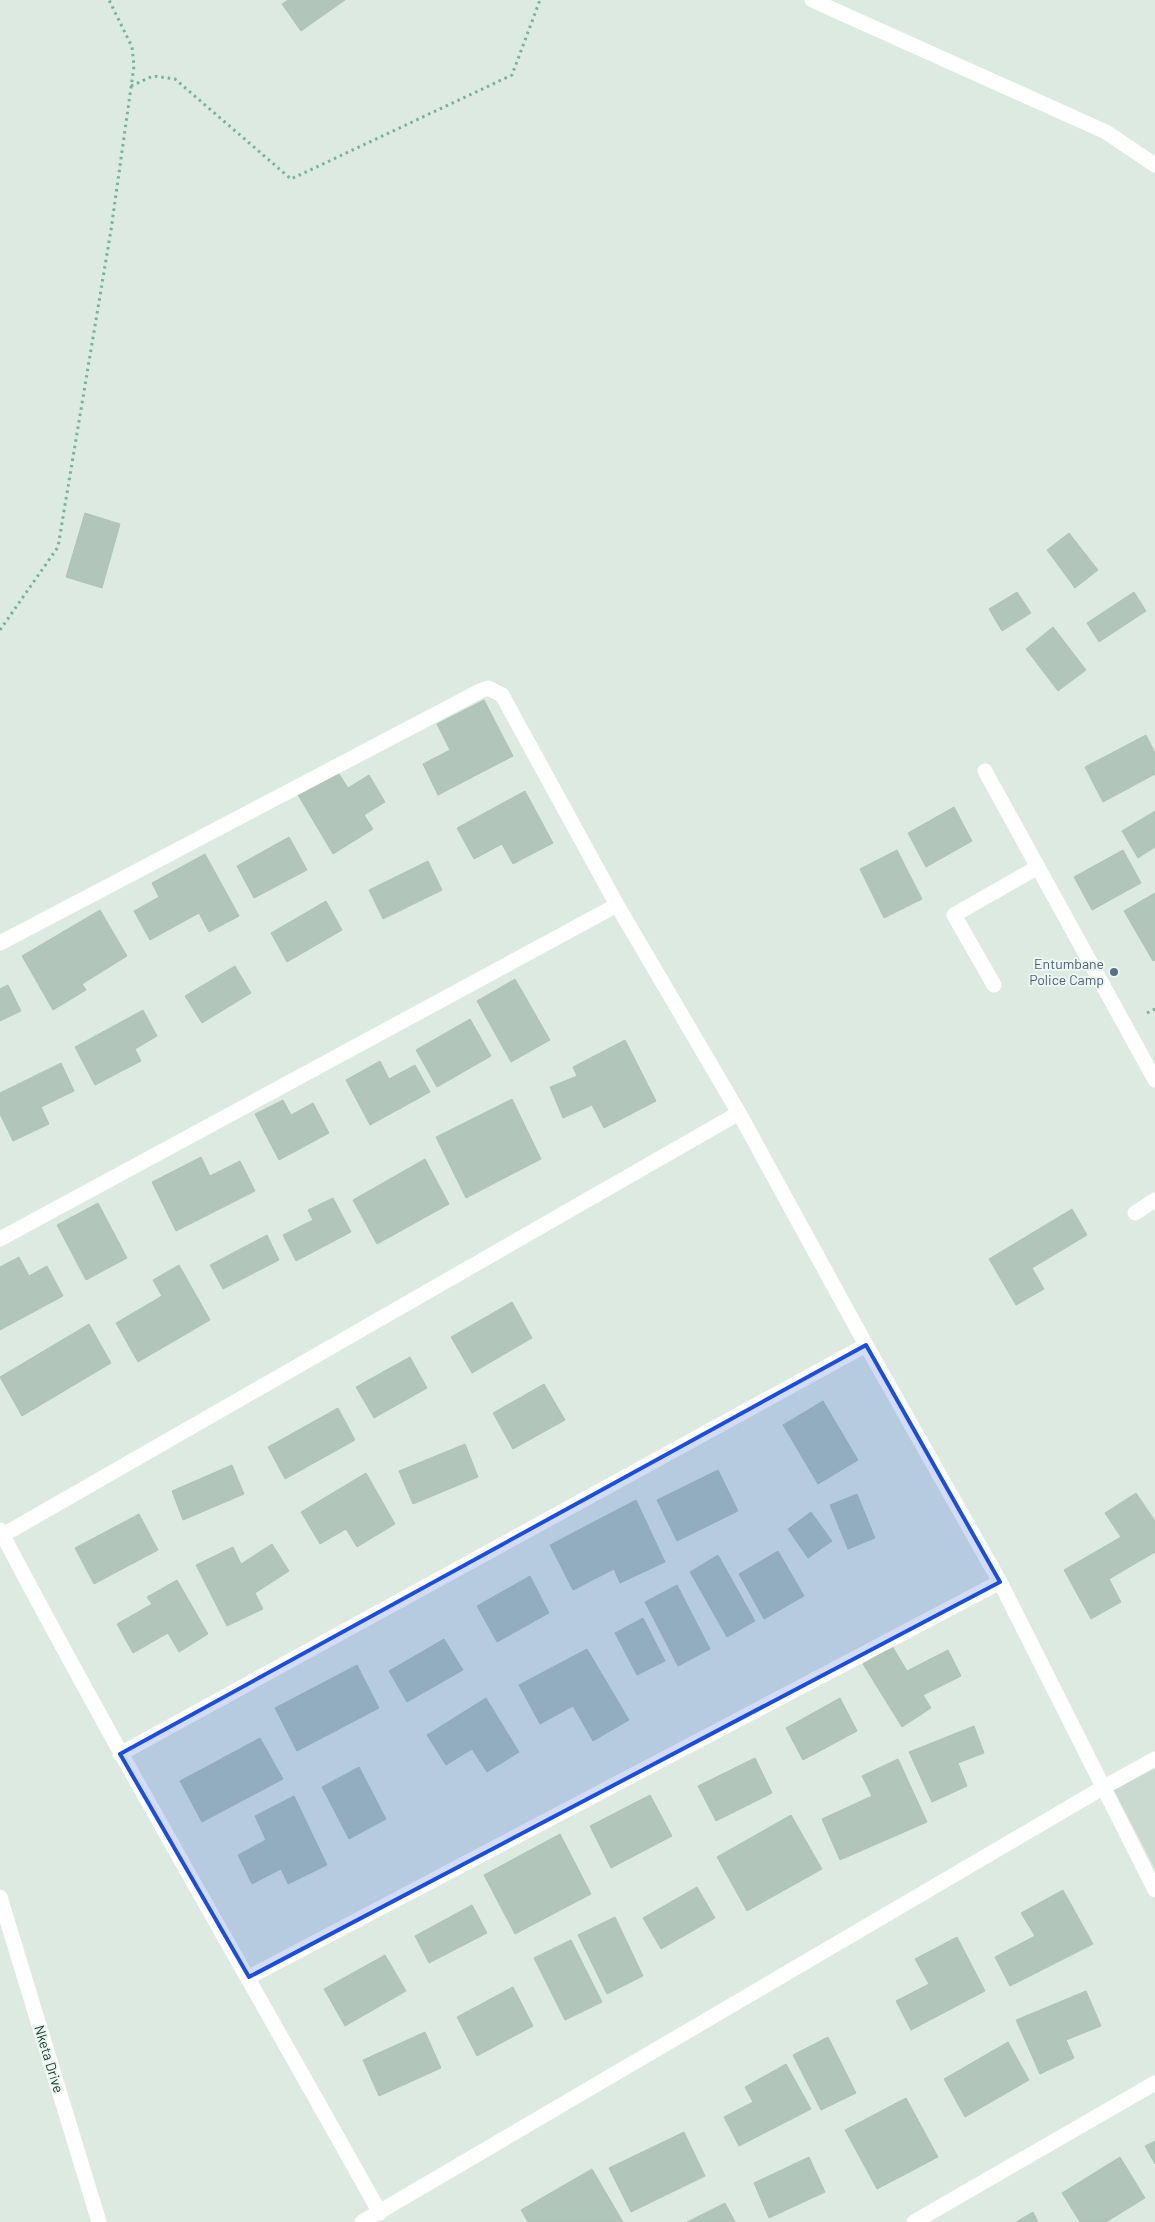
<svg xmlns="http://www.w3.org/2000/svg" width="1155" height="2222" font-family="Barlow,sans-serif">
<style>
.built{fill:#cadad1}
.building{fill:#b1c5bb;stroke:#aec4b9}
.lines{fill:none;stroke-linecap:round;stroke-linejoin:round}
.path{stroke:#79b19b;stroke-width:3;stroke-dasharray:2.5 4;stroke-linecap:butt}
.service{stroke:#fff;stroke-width:15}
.minor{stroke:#fff;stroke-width:15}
.marked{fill:#1d4ed8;fill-opacity:0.2;stroke:#1d4ed8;stroke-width:4;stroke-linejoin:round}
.service-dot{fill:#5c6f8a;stroke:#ecf7f1;stroke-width:2}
.labels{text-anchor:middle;stroke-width:4;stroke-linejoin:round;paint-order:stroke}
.service-label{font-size:14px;fill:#4e5e75;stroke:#ecf7f1;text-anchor:end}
.street-label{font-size:14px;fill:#1d3a30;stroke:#ecf7f1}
</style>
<rect width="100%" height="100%" fill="#dceae2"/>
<path class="built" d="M1155,1768V1869L1114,1790Z"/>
<path class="building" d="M288,0H345L301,31L282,4Z
M85,513L120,524L102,588L66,577Z
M1069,533L1098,570L1075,588L1047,550Z
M1017,592L1031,613L1002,631L989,609Z
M1134,592L1146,611L1099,642L1087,623Z
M1053,627L1086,670L1058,691L1026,649Z
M484,700L513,756L438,795L423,764L450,750L437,724Z
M1146,735L1155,753V774L1103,802L1085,767Z
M337,771L348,788L369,775L385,802L364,815L373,829L333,854L298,795Z
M525,791L553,843L513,864L502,844L474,859L457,828Z
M954,807L972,841L926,867L908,833Z
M1155,811V847L1138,858L1122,831Z
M289,837L307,870L254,898L237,866Z
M897,850L922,899L884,918L860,869Z
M1123,850L1141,883L1092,910L1074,877Z
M205,854L239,916L209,932L199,913L150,940L134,911L159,897L152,883Z
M428,861L442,890L383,919L369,890Z
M1155,893V960L1153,961L1124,911Z
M326,901L342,930L287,962L271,933Z
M100,910L127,956L82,984L86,990L53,1010L22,956Z
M235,966L251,993L202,1023L185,996Z
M515,979L550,1040L511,1062L477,1001Z
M8,985L21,1011L0,1021V989Z
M143,1010L157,1036L135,1049L141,1061L95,1085L75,1047Z
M470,1019L491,1056L437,1087L416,1050Z
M625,1040L656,1101L604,1128L592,1105L563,1118L550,1087L577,1076L573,1067Z
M380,1061L389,1079L415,1065L430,1092L370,1125L346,1080Z
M61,1063L74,1091L41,1107L49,1124L13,1141L0,1114V1093Z
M512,1099L541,1159L466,1198L436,1137Z
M283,1100L291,1115L313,1103L329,1133L279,1160L255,1114Z
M201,1157L210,1176L240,1161L255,1191L176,1231L152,1182Z
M425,1159L449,1204L377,1244L353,1200Z
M333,1198L351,1232L296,1261L283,1235L313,1220L308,1210Z
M98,1203L127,1258L86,1280L57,1225Z
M1072,1209L1087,1235L1032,1268L1044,1289L1016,1305L989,1259Z
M267,1235L279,1260L223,1289L210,1265Z
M19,1257L29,1276L47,1266L63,1296L0,1330V1267Z
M179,1265L210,1320L138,1362L116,1323L162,1296L153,1280Z
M512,1302L532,1338L472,1373L451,1337Z
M89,1324L111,1363L22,1416L0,1377Z
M410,1357L427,1388L374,1418L356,1387Z
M544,1384L565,1420L513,1449L493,1413Z
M823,1401L858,1460L818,1484L783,1425Z
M338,1408L355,1440L285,1479L268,1447Z
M465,1444L478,1477L413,1504L399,1471Z
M232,1465L244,1494L183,1520L172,1491Z
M718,1470L738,1511L677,1541L657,1500Z
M366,1473L395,1524L357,1547L346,1529L320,1544L301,1512Z
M1136,1493L1155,1521V1552L1109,1579L1121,1602L1091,1619L1064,1570L1121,1537L1105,1513Z
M857,1494L875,1538L848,1549L830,1505Z
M636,1500L665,1562L620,1583L614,1569L573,1590L550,1545Z
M811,1512L832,1541L808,1558L788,1529Z
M139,1514L158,1550L94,1584L75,1548Z
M272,1544L289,1571L255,1593L263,1609L227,1626L196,1565L233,1547L241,1564Z
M778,1551L804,1596L764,1619L739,1574Z
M718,1555L755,1621L727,1637L690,1572Z
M530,1576L549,1613L497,1642L477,1606Z
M177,1580L208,1634L179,1652L168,1633L133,1653L117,1624L152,1604L147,1597Z
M677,1585L710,1649L678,1666L645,1602Z
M643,1618L665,1661L637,1675L615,1633Z
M444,1639L463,1670L407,1702L389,1671Z
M892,1646L907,1671L948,1650L961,1676L923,1695L931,1708L902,1727L863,1664Z
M587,1649L629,1720L593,1741L573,1706L540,1724L519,1685Z
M357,1665L379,1708L297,1751L275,1708Z
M486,1698L519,1752L487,1772L472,1749L446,1765L427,1735Z
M840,1698L857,1731L803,1760L786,1728Z
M974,1726L984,1753L958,1763L967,1786L932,1802L909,1752Z
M260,1738L283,1779L202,1822L180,1781Z
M755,1758L772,1793L716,1821L698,1786Z
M898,1759L927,1822L840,1860L822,1819L872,1796L862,1776Z
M359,1767L386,1819L349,1839L322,1787Z
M650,1795L672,1836L611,1868L590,1826Z
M294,1796L327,1865L288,1884L281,1869L252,1884L238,1855L266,1840L255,1816Z
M791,1815L822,1869L747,1911L717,1857Z
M560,1834L591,1894L515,1934L484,1875Z
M697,1887L715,1918L661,1949L643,1918Z
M1063,1890L1093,1944L1010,1986L995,1957L1035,1936L1021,1913Z
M472,1905L487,1933L429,1963L415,1936Z
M615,1917L643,1976L607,1994L578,1935Z
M957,1937L985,1991L911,2030L896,2001L929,1984L915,1959Z
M571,1940L602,2002L565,2020L534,1958Z
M385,1955L406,1991L345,2026L324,1989Z
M513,1987L533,2026L477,2056L457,2017Z
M1086,1991L1101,2026L1066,2040L1074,2058L1040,2074L1016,2020Z
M425,2032L441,2068L379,2096L363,2060Z
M828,2037L856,2093L821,2110L793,2055Z
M1008,2042L1029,2080L965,2117L944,2079Z
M786,2064L811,2109L739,2146L724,2117L753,2102L745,2087Z
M906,2098L938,2157L877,2189L845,2130Z
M684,2132L705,2176L631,2212L609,2168Z
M1155,2141V2164L1145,2146Z
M809,2157L825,2192L769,2218L754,2183Z
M1120,2157L1145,2198L1106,2222H1080L1062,2193Z
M592,2169L623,2222H528L521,2210Z
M725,2203L735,2222H687Z
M1033,2212L1038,2222H1016Z"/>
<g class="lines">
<path class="path" d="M131,86L153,76L175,79L291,179L512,75L540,0
M0,630L58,547L111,230L134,66L132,47L109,0
M1147,1013L1155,1009"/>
<path class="service" d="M985,771L1155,1080
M994,985L954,915L1038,867
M1135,1213L1155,1200"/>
<path class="minor" d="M812,0L1106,132L1155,165
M0,943L480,691L488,688L502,695L617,905L739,1113L866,1345L1000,1582L1155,1890
M0,1239L617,905
M0,1530C121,1760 253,1985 380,2213
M3,1535L739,1113
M120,1754L866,1345
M0,1897L99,2222
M249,1977L1000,1582
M362,2222L1104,1787L1155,1759
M914,2222L1155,2083"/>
</g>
<path class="marked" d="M866,1345L1000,1582L249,1977L120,1754Z"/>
<circle class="service-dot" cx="1114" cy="972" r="5"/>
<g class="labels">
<g class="service-label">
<text x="1104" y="969">Entumbane<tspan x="1104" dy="16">Police Camp</tspan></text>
</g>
<g class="street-label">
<text transform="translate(49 2059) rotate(73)" y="5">Nketa Drive</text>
</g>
</g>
</svg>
